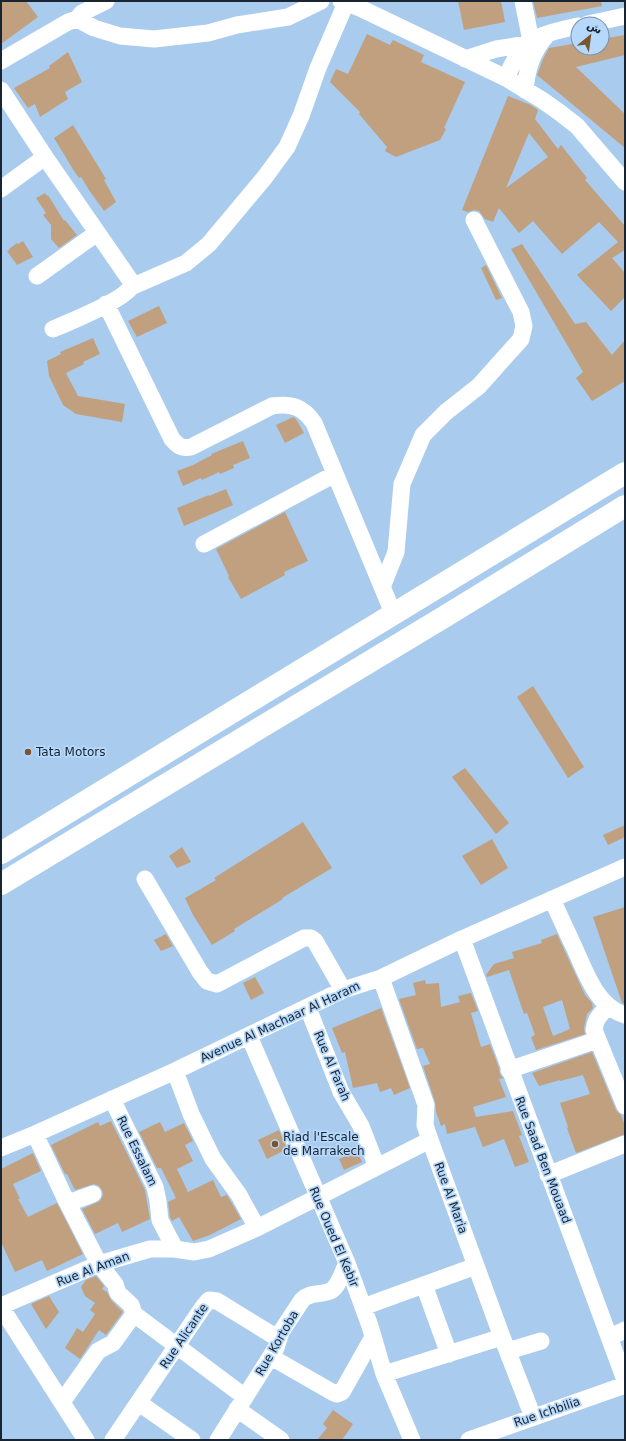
<svg xmlns="http://www.w3.org/2000/svg" width="626" height="1441" font-family="'DejaVu Sans','Noto Naskh Arabic',sans-serif">
<style>
.building{fill:#c0a07f;fill-rule:evenodd}
.lines{fill:none;stroke-linecap:round;stroke-linejoin:round}
.minor{stroke:#fff;stroke-width:17}
.major{stroke:#fff;stroke-width:22}
.poi-dot{fill:#78562e;stroke:#b6d8fa;stroke-width:1.5}
.labels{text-anchor:middle;stroke-width:3.5;stroke-linejoin:round;paint-order:stroke}
.poi-label{font-size:12px;fill:#182431;stroke:#b6d8fa;text-anchor:start}
.street-label{font-size:12px;fill:#182431;stroke:#b6d8fa}
</style>
<rect width="100%" height="100%" fill="#a9cbed"/>
<path class="building" d="M1,1H26L38,17L1,44Z
M458,1H501L505,22L464,30Z
M533,1H601L602,6L537,18Z
M367,34L390,45L393,40L424,55L421,62L465,82L444,128L446,129L440,140L396,157L385,151L387,147L359,114L360,112L330,82L336,69L348,74Z
M625,35V55L576,67L625,114V148L537,75L543,59L549,48L578,43V48H602V39Z
M68,52L82,82L65,92L68,99L40,117L35,104L28,108L14,88L50,68L49,66Z
M508,96L531,105L538,110L535,119L558,149L561,145L587,178L585,180L625,226V250L612,258L625,273V297L611,311L577,275L618,242L599,222L562,254L533,221L519,233L499,208L493,222L485,219L479,211L474,210L468,212L462,210ZM529,133L548,157L506,188Z
M73,125L106,179L104,180L116,202L104,211L89,190L81,177L79,178L74,171L54,138Z
M45,193L47,196L48,195L64,221L65,220L77,235L59,248L51,239V225L43,215L46,213L36,198Z
M23,241L33,257L17,265L7,251L10,250L9,249L17,243L18,244Z
M522,244L575,324L586,322L612,355L625,340V381L592,401L576,378L583,372L511,249Z
M486,265L502,298L496,300L481,268Z
M159,306L167,323L137,337L128,321Z
M93,338L100,354L83,362L84,364L66,373L78,396L125,404L122,422L76,414L63,405L49,376L47,361L61,354L60,352Z
M293,417L296,419L304,433L285,443L276,425Z
M243,441L250,458L233,465L234,468L220,474L219,472L202,480L201,478L183,486L177,471L193,465L212,455L211,454Z
M226,489L233,505L184,526L177,508L209,495V496Z
M285,512L308,561L284,572L285,575L241,599L228,577L229,576L216,549Z
M533,686L584,767L568,778L517,697Z
M465,768L509,823L496,834L452,777Z
M303,822L332,868L282,898L283,899L234,929L235,931L212,945L193,915L185,898L216,880L214,878Z
M625,825V837L608,845L603,835Z
M492,839L508,868L481,885L462,856Z
M182,847L191,862L177,868L169,856Z
M625,907V1004L622,1003L593,917Z
M166,934L173,946L161,951L154,940Z
M557,934L585,995L592,1003L593,1008L587,1014L584,1028L585,1034L536,1050L531,1037L535,1035L527,1013L524,1014L509,970L487,977L486,975L494,964L514,958L512,952L542,943L541,940ZM562,1000L570,1029L553,1036L543,1007Z
M255,977L264,993L251,1000L243,983Z
M425,980L426,984L439,983L441,1007L460,1002L458,996L471,993L478,1011L471,1013L481,1047L490,1044L499,1068L500,1074L503,1078L499,1079L506,1097L473,1107L476,1117L513,1111L522,1135L519,1136L529,1162L515,1167L504,1139L483,1147L475,1127L447,1134L445,1124L441,1126L436,1112L435,1102L423,1066L430,1064L423,1048L417,1049L399,999L416,995L413,983Z
M381,1008L410,1088L394,1095L391,1088L380,1092L377,1083L353,1088L345,1052L342,1053L332,1028Z
M592,1052L616,1110L621,1115L625,1126V1134L576,1153L567,1128L568,1127L560,1103L590,1094L583,1075L560,1081V1080L539,1086L532,1073Z
M111,1121L145,1190L150,1219L122,1232L118,1223L95,1234L82,1209L100,1201L103,1195L102,1190L99,1186L94,1184L75,1190L67,1174H65L51,1145L98,1122L100,1126Z
M160,1122L165,1132L184,1123L193,1141L185,1145L193,1161L177,1169L188,1192L213,1180L221,1197L227,1195L241,1219L210,1235L193,1241L179,1217L172,1221L170,1217L168,1202L176,1198L161,1168H157L139,1132Z
M279,1130L287,1149L267,1159L258,1140Z
M357,1151L362,1162L344,1170L339,1159Z
M33,1153L41,1171L13,1184L20,1199H18L28,1217L57,1203L83,1254L47,1271L42,1260L15,1272L1,1242V1169Z
M96,1276L104,1286L102,1289L107,1292L111,1300L123,1312L106,1335L99,1330L80,1359L65,1348L77,1328L83,1332L95,1314L90,1310L95,1303L85,1296L81,1287L86,1280Z
M49,1296L59,1312L46,1329L31,1304Z
M333,1410L353,1424L342,1440H317L327,1428L323,1424Z"/>
<g class="lines">
<path class="minor" d="M341,1L360,8L506,78L542,100L559,112L577,126L625,182
M523,1L531,41
M77,19L94,28L120,36L154,39L208,33L237,25L288,17L321,1
M588,24L625,16
M465,59L496,49L527,44
M1,61L68,22L77,19L82,13L106,1
M506,78C509,71 513,63 517,56C530,35 556,31 578,26
M1,90L45,157L130,280L131,287C123,300 70,322 53,329
M525,90C527,69 532,52 546,36
M1,189L45,157
M37,276L97,233
M131,287L186,263L209,244L265,177L287,147L301,116L318,68L346,3
M106,304L172,439C178,446 182,449 191,447L272,406C292,403 303,407 314,423L393,613
M204,544L335,474
M382,587L396,552L402,484L423,435L446,412L479,386L521,339L524,326L521,312L474,220
M145,879L200,972L207,981L217,984L304,938H311L315,941L343,990
M552,899C559,915 567,932 575,949C586,973 597,1007 625,1015
M462,939L625,1380
M381,978L426,1105L425,1125L430,1140L502,1337L533,1417
M608,1006C601,1014 595,1019 594,1030L625,1106
M308,1008L341,1092L361,1126L377,1167
M249,1036L347,1263L370,1326L384,1374L412,1440
M509,1070L597,1040
M175,1071L191,1114L213,1159L239,1195L257,1228
M112,1099L155,1187L158,1201L160,1220L175,1249
M35,1134L64,1196L99,1264L115,1284L118,1293L131,1305L134,1314L245,1397
M1,1148L35,1134L175,1071L343,990L381,978L462,939L625,867
M548,1175L625,1144
M68,1203L93,1194
M424,1285L449,1354
M1,1306L99,1264L150,1249H175L194,1252L209,1249L257,1228L430,1140
M1,1307L86,1440
M363,1307L476,1266
M610,1337L625,1330
M508,1351L541,1341
M271,1357L332,1392L337,1394L342,1392L373,1337
M384,1374L502,1337
M62,1402L98,1351L113,1343L134,1314
M139,1403L192,1440
M237,1409L281,1440
M113,1440L203,1307L209,1300L217,1301L279,1339
M218,1440L276,1348L281,1332L302,1300C311,1291 322,1296 332,1290C339,1285 343,1271 347,1263
M469,1440L625,1385"/>
<path class="major" d="M1,853L625,473
M1,884L444,617L625,506"/>
</g>
<g class="poi-dot">
<circle cx="28" cy="752" r="4"/>
<circle cx="275" cy="1144" r="4"/>
</g>
<g class="labels">
<g class="poi-label">
<text x="36" y="756">Tata Motors</text>
<text x="283" y="1141">Riad l'Escale<tspan x="283" dy="14">de Marrakech</tspan></text>
</g>
<g class="street-label">
<text transform="translate(280 1022) rotate(-25)" y="4">Avenue Al Machaar Al Haram</text>
<text transform="translate(332 1066) rotate(67)" y="4">Rue Al Farah</text>
<text transform="translate(137 1151) rotate(64)" y="4">Rue Essalam</text>
<text transform="translate(543 1160) rotate(69)" y="4">Rue Saad Ben Mouaad</text>
<text transform="translate(451 1198) rotate(70)" y="4">Rue Al Maria</text>
<text transform="translate(334 1237) rotate(67)" y="4">Rue Oued El Kebir</text>
<text transform="translate(93 1269) rotate(-21)" y="4">Rue Al Aman</text>
<text transform="translate(184 1336) rotate(-56)" y="4">Rue Alicante</text>
<text transform="translate(277 1343) rotate(-60)" y="4">Rue Kortoba</text>
<text transform="translate(547 1412) rotate(-19)" y="4">Rue Ichbilia</text>
</g>
</g>
<rect width="626" height="1441" fill="none" stroke="#182431" stroke-width="4"/>
<g transform="translate(590 36) rotate(29)"><circle r="19" fill="#b6d8fa" stroke="#7790aa"/>
<path d="M0-3L7 15L0 10L-7 15Z" fill="#78562e"/>
<text y="-6" font-size="11" font-weight="bold" text-anchor="middle" fill="#182431">ش</text>
</g>
</svg>
